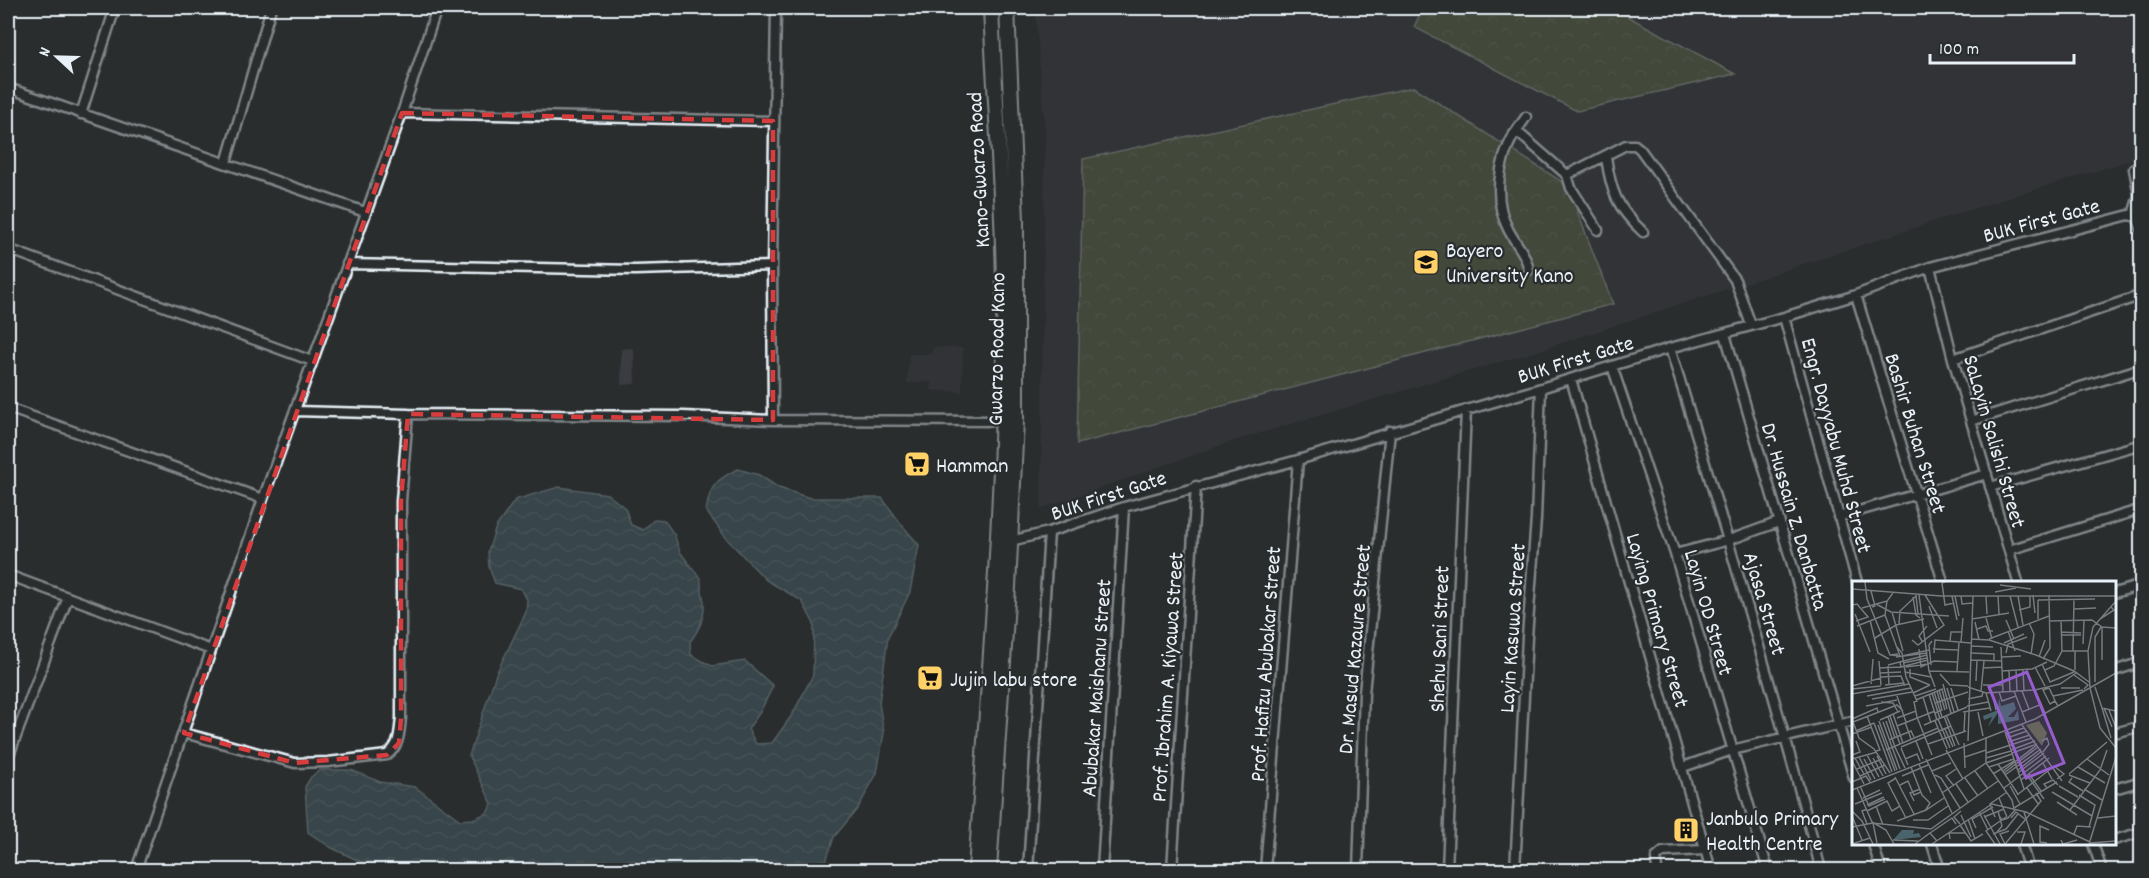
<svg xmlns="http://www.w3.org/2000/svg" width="2149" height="878" font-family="Dekko,sans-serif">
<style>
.built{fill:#3a3b42}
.forest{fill:url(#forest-crowns);stroke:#a4aca2;stroke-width:1.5}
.water{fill:url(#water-waves);stroke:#899ca5;stroke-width:1.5}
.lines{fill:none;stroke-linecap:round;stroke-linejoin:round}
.street-casing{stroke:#e8f1f8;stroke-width:13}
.primary-casing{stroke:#e8f1f8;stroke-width:18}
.street{stroke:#2a2d2e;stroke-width:8}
.primary{stroke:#2a2d2e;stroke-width:14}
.marked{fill:none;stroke:#d83c3d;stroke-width:4.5;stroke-dasharray:12 8;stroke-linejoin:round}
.labels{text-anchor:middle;stroke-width:4.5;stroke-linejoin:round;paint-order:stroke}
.street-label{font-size:22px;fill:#e8f1f8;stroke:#2a2d2e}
.poi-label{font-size:22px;fill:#e8f1f8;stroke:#2a2d2e;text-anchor:start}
.inset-road{fill:none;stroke:#767b7f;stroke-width:1.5}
.view{fill:#965dcd;fill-opacity:0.15;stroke:#965dcd;stroke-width:3}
.inset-edge{fill:none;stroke:#e8f1f8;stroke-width:3}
</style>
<defs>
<pattern id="forest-crowns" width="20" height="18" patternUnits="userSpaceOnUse" patternTransform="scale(1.5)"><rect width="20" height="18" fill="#61674c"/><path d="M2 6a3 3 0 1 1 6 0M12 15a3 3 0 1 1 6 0" fill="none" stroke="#787d67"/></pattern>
<pattern id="water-waves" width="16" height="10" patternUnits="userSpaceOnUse" patternTransform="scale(1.5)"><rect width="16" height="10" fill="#4a646e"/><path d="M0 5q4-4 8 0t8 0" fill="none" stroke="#647b83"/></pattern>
</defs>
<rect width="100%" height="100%" fill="#2a2d2e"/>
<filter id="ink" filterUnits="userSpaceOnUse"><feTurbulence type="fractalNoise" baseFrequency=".0167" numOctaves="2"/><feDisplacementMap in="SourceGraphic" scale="12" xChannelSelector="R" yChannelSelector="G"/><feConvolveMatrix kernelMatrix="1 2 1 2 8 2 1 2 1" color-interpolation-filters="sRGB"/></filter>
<g filter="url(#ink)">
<path class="built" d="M1035,8H2141V157L1966,211L1534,352L1233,441L1041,509L1045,130Z
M933,347L963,348L962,392L931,390L932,382L907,383L909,354H931Z
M634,348L635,384L621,385V349Z"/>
<path class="forest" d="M1423,8H1612L1735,74L1577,111L1414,27Z
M1413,87L1567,185L1613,304L1077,444L1083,159Z"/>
<path class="water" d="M738,469L759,475L779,488L810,498H882L902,525L919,545L910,592L888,637L879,703L884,733L877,773L858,808L834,837L823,870H378L332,848L308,832L305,787L311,777L320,770H351L380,782L415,787L460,820L473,819L487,813L492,804L469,756L496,674L526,612L527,599L521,589L495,583L489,567L488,551L496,527L515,500L559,487L607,494L625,508L631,525L643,530L655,519L664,520L674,534L680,552L701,579C700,588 703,594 704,602C705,619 699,629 690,642L691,655L712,666L745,661L773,686L760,712L748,729L756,744L772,743L792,715L813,675L814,624L802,601L766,580L727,539L706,511C710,486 715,480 738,469Z"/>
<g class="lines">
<defs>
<path id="street" d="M8,88L365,212
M402,113L773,121
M81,114L115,8
M1515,133L1526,117
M1606,157C1611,192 1617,208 1643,232
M226,163L271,8
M1567,175L1571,188L1598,230
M2133,215L2139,195L2134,169L2142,165
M8,249L312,361
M347,264L635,270L772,266
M1930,267L1953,359L2018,582
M1529,270C1525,251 1516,245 1508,229C1493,199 1498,163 1514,134L1515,133L1521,135L1567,175L1626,145H1635L1640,149L1735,280L1751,325
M1856,295L1943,582
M1784,317L1857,582
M1725,334L1854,778
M1670,348C1723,521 1775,695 1821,870
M1953,359L2142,295
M1612,366L1675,554L1768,870
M1571,379L1711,870
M8,408L263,499
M295,411L408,414L683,416L773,420L1002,421
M773,420L772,266L776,8
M1971,421L2142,368
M1990,487L2142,444
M1838,517L1987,474
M1010,541L1049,532L1124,507L1298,460L1541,388L1670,348L1784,317L1856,295L1930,267L2129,215L2137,217L2142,230
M2009,550L2142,509
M1675,554L1729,540L1779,522
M8,575L211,650
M2114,593L2142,585
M2114,671L2142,662
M184,733L295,763L328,762L387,755C400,745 399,734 401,718V501L408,414
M2114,733L2142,726
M8,758L68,597
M1683,767L1732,750L1854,721
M2114,789L2142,781
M2114,840L2142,832
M1873,844L1881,870
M1932,844L1940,870
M2021,844L2029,870
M2093,844L2102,870
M136,870L263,499L402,113L437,8
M1028,870L1049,532
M1102,870L1124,507
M1172,870L1196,486
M1265,870L1298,460
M1358,870L1364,693L1390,431
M1447,870L1466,410
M1515,870L1527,637L1536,519L1541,388
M1657,870L1656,858L1663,852L1705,850"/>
<path id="primary" d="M976,870C989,677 1006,482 1004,288C1003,194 995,101 991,8
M989,870L1008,587L1016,421V221L1007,8"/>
</defs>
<use href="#street" class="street-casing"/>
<use href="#primary" class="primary-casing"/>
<use href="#street" class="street"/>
<use href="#primary" class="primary"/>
</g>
</g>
<path d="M0 0H2149V878H0ZM402,113L773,121V420L408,414L401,501V718L399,743L387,755L295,763L184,733Z" fill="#2a2d2e" fill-opacity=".55" fill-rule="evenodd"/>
<path class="marked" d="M402,113L773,121V420L408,414L401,501V718L399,743L387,755L295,763L184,733Z"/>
<defs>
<symbol id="university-square" viewBox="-11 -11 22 22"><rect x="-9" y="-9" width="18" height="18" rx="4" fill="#ffd166" stroke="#2a2d2e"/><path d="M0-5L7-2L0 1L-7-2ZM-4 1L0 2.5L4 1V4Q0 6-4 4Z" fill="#111"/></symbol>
<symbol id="supermarket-square" viewBox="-11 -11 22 22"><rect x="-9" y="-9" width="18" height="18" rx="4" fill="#ffd166" stroke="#2a2d2e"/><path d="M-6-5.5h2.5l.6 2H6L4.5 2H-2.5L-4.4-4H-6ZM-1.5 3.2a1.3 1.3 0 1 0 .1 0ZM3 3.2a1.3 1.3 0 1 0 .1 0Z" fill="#111"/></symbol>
<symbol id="building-square" viewBox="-11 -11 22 22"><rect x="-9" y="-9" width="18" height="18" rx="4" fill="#ffd166" stroke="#2a2d2e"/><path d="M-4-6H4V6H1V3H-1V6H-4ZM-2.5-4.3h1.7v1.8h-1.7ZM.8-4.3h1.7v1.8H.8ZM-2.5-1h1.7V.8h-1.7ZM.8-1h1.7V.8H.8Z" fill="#111"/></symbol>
</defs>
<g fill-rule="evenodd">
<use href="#university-square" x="1411" y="247" width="30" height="30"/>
<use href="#supermarket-square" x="902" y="449" width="30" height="30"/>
<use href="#supermarket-square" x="915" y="663" width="30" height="30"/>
<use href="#building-square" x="1671" y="815" width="30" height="30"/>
</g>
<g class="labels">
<g class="street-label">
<text transform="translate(977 170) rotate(-93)" y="8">Kano-Gwarzo Road</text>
<text transform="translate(2041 219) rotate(-15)" y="8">BUK First Gate</text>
<text transform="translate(995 349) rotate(-89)" y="8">Gwarzo Road Kano</text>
<text transform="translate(1575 358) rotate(-17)" y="8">BUK First Gate</text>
<text transform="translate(1917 433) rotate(73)" y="8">Bashir Buhan Street</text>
<text transform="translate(1996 441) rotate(74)" y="8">SaLayin Salishi Street</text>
<text transform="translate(1838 445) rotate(75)" y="8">Engr. Dayyabu Muhd Street</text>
<text transform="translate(1108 494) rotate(-18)" y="8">BUK First Gate</text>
<text transform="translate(1796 516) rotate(74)" y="8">Dr. Hussain Z. Danbatta</text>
<text transform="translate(1766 603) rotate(74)" y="8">Ajasa Street</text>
<text transform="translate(1710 612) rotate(74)" y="8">Layin OD Street</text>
<text transform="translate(1659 620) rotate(74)" y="8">Laying Primary Street</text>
<text transform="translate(1511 628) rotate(-86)" y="8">Layin Kasuwa Street</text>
<text transform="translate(1438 639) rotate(-88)" y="8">Shehu Sani Street</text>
<text transform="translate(1353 649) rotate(-85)" y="8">Dr. Masud Kazaure Street</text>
<text transform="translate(1264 664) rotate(-86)" y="8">Prof. Hafizu Abubakar Street</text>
<text transform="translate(1166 677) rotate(-86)" y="8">Prof. Ibrahim A. Kiyawa Street</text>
<text transform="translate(1095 688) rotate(-86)" y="8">Abubakar Maishanu Street</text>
</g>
<g class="poi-label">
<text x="1446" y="257">Bayero<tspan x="1446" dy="25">University Kano</tspan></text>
<text x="936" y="472">Hamman</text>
<text x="950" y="686">Jujin labu store</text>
<text x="1706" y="825">Janbulo Primary<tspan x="1706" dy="25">Health Centre</tspan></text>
</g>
</g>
<g transform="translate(1852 581)">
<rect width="264" height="264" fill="#2a2d2e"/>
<path d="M187,140L195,152L190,165L174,144Z" fill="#61674c"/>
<path d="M147,117L149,125L162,121L164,128L156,136H162L166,129L167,139L146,143V132L136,146L140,136L132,139L131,135L146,129ZM50,249H62L61,253L67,252L69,256L41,259Z" fill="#4a646e"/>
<path class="inset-road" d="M13,1L15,18L38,74L46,73M93,1L90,2L93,24L102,22M148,4L179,8M0,8L89,15H264M19,10L23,25L20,26M143,11L164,7M64,14L66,33M67,14L77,90L83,106M181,14L183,32M100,15L105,39M103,15L107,35M109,15L110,23L121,22M134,15L135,33M146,15L147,33M158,15L166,46M166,15L171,44M61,16L64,34L68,37M186,19L243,18M186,19V38M264,20L241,46L236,70L238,107L248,147L264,167M24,23L39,31L97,35M0,24L5,23L16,36L4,40M77,25L85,47M10,27L35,20M222,28L244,27M167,29L178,26V15M40,31L51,70M3,33L18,71M134,37L140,58M120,38L157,32M248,38L262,29L259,26M18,39L26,72L37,78M154,39L162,58M197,40L240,39L250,46L264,47M123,41L127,59M177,42L182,53L179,73M47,43L48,30L64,15M5,45L33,34M125,48L134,45L136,50H141M156,50L163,70M210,51L229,52M210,54H229M23,57L44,44L72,38M119,58L137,59L184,74L222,90L237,101M137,58L197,35M60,59L66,64L92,44L73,14M70,60L67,55L75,45M98,60L99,51H109M109,61L111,37M152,62L172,53M231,63L232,39M44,65L50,72L54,96L65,120L62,121L65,136L80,174M119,65L141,66M149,66L151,111M67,68L69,86L82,80L105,81M81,68L106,69M210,70H236M221,70L222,18M82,72L83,59L119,62M118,72L142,73V80M154,72L156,63L175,56M39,74L48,75L33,34L35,20L41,12M50,75L77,69M44,76L75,72M150,76L169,75M187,76L193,59M191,78L198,67L197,14M119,79L150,80M250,79V46M27,80L29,104M48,81L49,86L76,79M51,82L75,77M190,83L198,101L222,91M36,84L75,74M79,84L77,64L80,60M36,85L37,104M54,86L76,83M183,86L193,105M27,87L49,86M131,87L150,86M58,88V96L78,104M164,89L165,110M171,89L172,110M193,89L202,85L210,70L209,39M223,89V70M77,90L117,91M105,90L107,61M150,90L180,88L195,81M157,90L158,110M53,91L79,96M28,92L49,91M88,93L98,104L116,105M222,94L236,104L232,108M29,96L49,95L53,105M124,100L125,79M243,101V56L249,46M19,103L21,78M91,103L99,132M33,104L52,102M131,104H150M0,105L29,97M116,106L134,112L183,109L208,103L224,92M243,106L250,127M95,107L102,131M99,107L106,129M209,107H228M0,108L29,105M87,109L93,129M183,109L193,132M129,110L132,80M162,110L174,141M170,110L177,128M82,111L90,136M140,111L144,129M147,111L150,120L164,115M61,112L78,104M80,112L88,138M134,112L139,130M0,113L57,103M77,113L85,139M15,115L59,107M45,115L54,141M63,115L84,108M201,115L231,109M71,116L79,142M20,118L60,111M116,118L130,115L131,111M64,119L90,108L95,128M203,120L198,123L191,109L197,107L201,115L203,120L206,125M29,121L41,122L46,131M83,122L116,111M14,125L45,119M115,125L136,121M252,127L260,146M257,129L264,147M111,131L138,127M126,131L131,155M170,131L190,123M83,132L90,129L85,110M41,133L51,162M94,134L107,164M15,135L28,169L24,170M38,135L48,163M92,135L103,165M36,136L43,157M45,137L64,130M0,138L7,157L22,168L38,192M0,138L25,127L26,131M86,138L98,167M28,139L48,130M27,140L45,189M34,140L43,166M83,140L95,168M1,141L45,124L51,130M31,141L48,188M53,141L59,158M22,142L40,191M26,144L43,190M72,144L115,126M170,144L210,200M45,145L83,130M93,148L101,166M4,150L22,142M112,150L113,131M153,151L172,208M0,153L20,146M154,153L172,147M134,156V182L160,219L162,228M155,157L175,150M259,157L250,127L264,130M37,159L59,150L62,156M64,160L71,178M116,160L121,15M190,160L195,157L197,163L191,171M156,161L178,154M112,162L113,187M76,163L114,150M43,166L53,187M49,166L99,145M49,167L56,184M34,169L86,147M94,169L111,198M159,169L183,160M134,172L180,157M160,172L185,163M0,174L8,171L4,160M15,174L27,196M25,175L34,193M7,176L19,199M113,176L134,169M3,177L12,193M21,177L31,195M134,177L159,170M0,178L25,171M12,178L23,198M53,178L65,173L68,180M74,178L100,232M235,178L257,194M0,180L12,203M191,182L200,198M67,183L79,212M146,183L166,213M202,185L212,193L205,198M59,186L70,214L78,222L73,230M137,186L162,178M226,186L253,202M5,188L30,178M166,189L190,170M80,190L99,182M123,190L136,208M151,190L185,164M167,191L192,172M152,192L186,166M141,193L162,180M177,193L189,210M217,193L255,161M83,194L89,197L108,227M153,194L189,168M175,194L192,218M217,194L238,202M8,195L33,184M50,195L76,184M43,196L62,233M44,197L36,202L54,237M113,197L126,215M220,197L217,201L231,210M169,199L197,177M0,201L14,195L18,201M104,203L116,221M48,204L56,200L62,214L69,211M8,205L17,225L33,218M102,205L94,195L104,188M158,205L168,223M207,205L226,216M5,207L20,241L34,249L42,263M152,207L194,175M175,207L187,224M195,207L192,203L201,199L206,204M232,208L250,219M0,209L183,138L264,92M200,211L240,235M90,212L134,182L160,173M165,214L201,186M227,214L243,224L237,246M11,217L28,209M147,217L155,236M62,220L58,212L68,208M205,221L225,234M3,223L30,212M15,224L32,216M24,225L31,244M162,227L205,201M15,228L10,230L15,243M218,229L248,189L255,169M0,230L10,240L21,263M15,230L35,220L40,230L48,225M127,231L136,249M172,231L182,263M109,234L119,256M132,234L148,263M0,235L10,259M132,236L152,228M143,236L138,223L155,211M148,236L150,239L156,237L163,229M159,237L164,231L174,239M246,237L264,235M116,238L123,258M61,239H76L96,225M45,240L74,229L92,217M20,242L79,248L146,200M108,243L102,236L109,230M108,244L119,260L131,253M0,246L21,242L25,262M124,247L120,238L141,226M145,251L150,245L146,230M165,251H173L169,263M78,252L100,237L104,243M141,253L154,248L166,233M222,253L225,245L239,246M98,258L97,252H113M41,259L66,260M209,259L211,263L225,259M195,262L188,261V245L197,249M238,262L264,260M0,263L18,257M63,263L78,252L85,260M80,263L140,223L174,231L238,261M143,263L134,250L154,236M153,263L189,220L184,212M153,263L148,253L157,250M237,263L264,176"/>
<path class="view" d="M175,91L212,182L174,197L137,106Z"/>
<rect width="264" height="264" class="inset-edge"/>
</g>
<rect width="2149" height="878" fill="none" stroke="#2a2d2e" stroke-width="30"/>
<rect x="15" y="15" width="2119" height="848" fill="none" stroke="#e8f1f8" stroke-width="2" filter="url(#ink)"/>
<g transform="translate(57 57) rotate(292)" stroke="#2a2d2e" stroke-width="4.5" paint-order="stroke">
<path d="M0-4.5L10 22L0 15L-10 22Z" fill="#e8f1f8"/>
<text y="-9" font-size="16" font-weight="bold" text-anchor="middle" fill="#e8f1f8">N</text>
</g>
<path d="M1930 54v9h144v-9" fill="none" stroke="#e8f1f8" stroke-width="3"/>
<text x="1939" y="54" font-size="18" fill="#e8f1f8" stroke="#2a2d2e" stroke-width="4.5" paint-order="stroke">100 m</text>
</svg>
